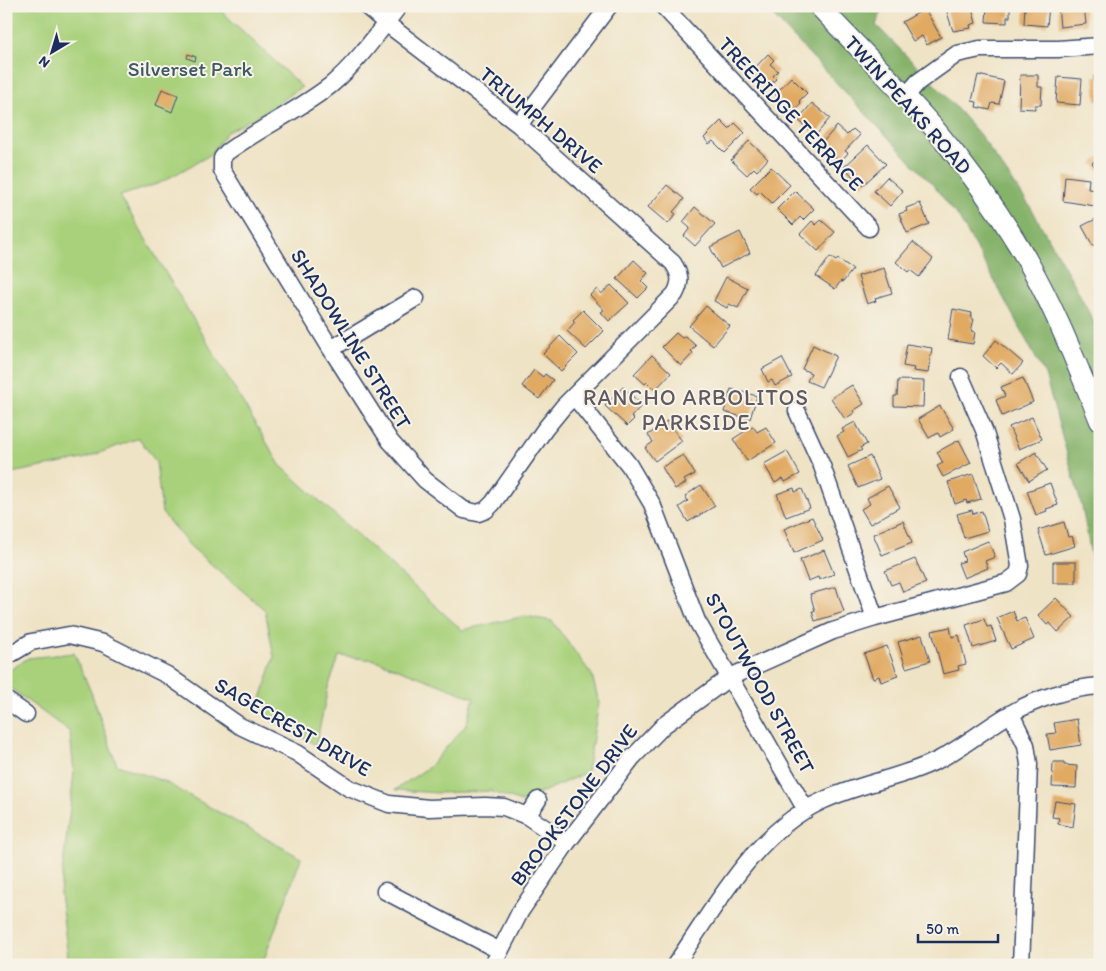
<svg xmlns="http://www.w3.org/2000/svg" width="1106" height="971" font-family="Itim,sans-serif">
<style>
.green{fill:#a9d17b;stroke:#62806c}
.forest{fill:#86b36b;stroke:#507164}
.building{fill:#e1aa64}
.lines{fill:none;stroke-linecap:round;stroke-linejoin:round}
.minor-casing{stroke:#3b4a6d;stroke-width:19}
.major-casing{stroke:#3b4a6d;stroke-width:22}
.minor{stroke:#fff;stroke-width:16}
.major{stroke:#fff;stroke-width:20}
.labels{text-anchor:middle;stroke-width:4;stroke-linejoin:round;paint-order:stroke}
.park-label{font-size:21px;fill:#3e5865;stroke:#f7f3e8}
.street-label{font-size:21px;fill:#1b2f5e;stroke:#f7f3e8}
.neighbourhood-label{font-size:22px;letter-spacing:1px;fill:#605a60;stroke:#f7f3e8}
</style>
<rect width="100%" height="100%" fill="#f7f3e8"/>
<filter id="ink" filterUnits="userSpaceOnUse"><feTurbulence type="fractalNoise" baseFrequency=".02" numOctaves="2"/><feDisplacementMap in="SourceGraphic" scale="10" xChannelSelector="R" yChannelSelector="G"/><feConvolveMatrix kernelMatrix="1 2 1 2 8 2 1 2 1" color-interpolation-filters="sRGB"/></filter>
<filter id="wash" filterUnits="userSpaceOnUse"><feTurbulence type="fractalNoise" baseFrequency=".0096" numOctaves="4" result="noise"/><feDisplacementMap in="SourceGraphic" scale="20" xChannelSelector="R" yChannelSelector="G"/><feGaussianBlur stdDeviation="1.12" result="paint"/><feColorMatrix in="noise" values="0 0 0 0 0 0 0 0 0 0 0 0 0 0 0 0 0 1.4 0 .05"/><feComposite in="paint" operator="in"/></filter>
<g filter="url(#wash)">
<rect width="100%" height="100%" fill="#efe3c5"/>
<path class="green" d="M6,6H216L302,87L261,114L227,132L210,155L160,183L120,196L280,465L462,630L525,616L552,621L592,675L599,703L587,772L521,802L490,791L438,793L395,790L429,767L466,725L474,698L375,660L339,656L328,688L316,745L257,712L274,657L265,610L190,546L162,513L156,462L139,438L83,459L6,474Z
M74,653L91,692L117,765L163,781L301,858L262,965H69L60,893L74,773L70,732L6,685V673L28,658Z"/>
<path class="forest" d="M764,6H884L876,25L943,93L980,135L1031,208L1076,287L1100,335V602L1082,507L1045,375L988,269L959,218L933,185Z"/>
<g id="blocks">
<path class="building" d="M945,6H978L972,8L976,23L970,25L971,28L953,31Z
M987,6H1010V17H1007V23L986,22Z
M1025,6H1049L1047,26L1024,24Z
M1058,6H1084L1086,24L1060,27Z
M1094,6H1100V24H1097Z
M925,9L941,37L927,45L922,36L913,41L902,22Z
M188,54L196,57L195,61L187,58Z
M768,54L774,60L770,64L778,71L773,76L776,79L767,88L751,72Z
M978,75L1004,81L999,104L992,103L990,110L976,107L977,102L972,101Z
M1020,75H1038V87H1042L1041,105H1035V109L1019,108Z
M1094,76H1100V101H1096Z
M791,77L807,93L799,101L801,103L793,112L775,94Z
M1058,77L1082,79L1080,105L1056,103Z
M162,89L178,95L172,112L156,105Z
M812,103L830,118L816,135L798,120Z
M721,121L729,129L735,123L745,133L725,153L713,141L709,144L704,138Z
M837,126L847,135L853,129L860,135L845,151L848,153L840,162L821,144Z
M749,141L768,159L757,171L754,168L747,175L731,160Z
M868,145L886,164L862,186L844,167Z
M1100,157V172L1092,163Z
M771,167L790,185L772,203L760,191L757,194L750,188Z
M1065,176L1089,179L1088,189L1097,190L1095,206L1063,201Z
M887,177L903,191L890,206L874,191Z
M667,185L684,199L673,212L676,214L668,224L648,207Z
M795,191L814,209L803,220L800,217L793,225L777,209Z
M920,203L929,224L907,233L899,214L907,211L906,208Z
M695,207L715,224L695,246L684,236L690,228L683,222Z
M1100,217V243L1093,246L1082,226Z
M821,220L835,232L818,251L800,234L812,221L816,225Z
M740,232L750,253L721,268L710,247Z
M913,242L933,259L919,277L910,270L908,272L896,262Z
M830,257L836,261L838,259L853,269L843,282L841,281L835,289L816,276Z
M634,260L648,273L641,281L648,288L638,298L617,279Z
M884,268L892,293L875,298L876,301L867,304L858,276Z
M726,277L748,288L738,308L729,304L727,308L714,301Z
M611,285L629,303L609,321L601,312L604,310L590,295L597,289L601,294Z
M706,306L730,326L713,346L689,326Z
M953,309L972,313L971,319H974L971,331L975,332L973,344L948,340Z
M583,310L604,331L586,349L567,331L575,322L573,320Z
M676,333L682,338L685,336L696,346L691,351L693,353L681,366L662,347Z
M560,336L578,354L561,371L543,354Z
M996,340L1023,363L1013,374L1001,363L996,368L983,356Z
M907,344L932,348L928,373L913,371L914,368L903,366Z
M813,345L836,356L821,387L807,381L811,373L802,369Z
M652,355L671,373L655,390L647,382L645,384L634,374Z
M782,358L792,377L775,386L772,380L768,382L762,369Z
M534,370L543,377L545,374L553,380L539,399L522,386Z
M1023,378L1033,402L1002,416L996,400L1005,396L1001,387Z
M898,380L924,381L923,407L894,406V396H897Z
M852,385L864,404L853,411L854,413L845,419L831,398Z
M623,387L642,405L631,417L634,419L627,426L605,406Z
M731,389L757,396L750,419L724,412Z
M940,406L954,429L940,437L938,433L929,438L918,419Z
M1032,417L1042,439L1019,449L1009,427Z
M667,421L682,441L655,461L645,448L653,442L648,435Z
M855,422L867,444L860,448L862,450L848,457L837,436L844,432L842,429Z
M753,426L757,432L766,427L776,443L747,461L733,439Z
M959,440L971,463L943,477L937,466L943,463L937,452Z
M787,451L800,474L785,482L783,478L775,483L764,464Z
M1036,452L1047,470L1029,481L1018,463Z
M683,455L695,474L684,480L686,483L675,489L662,467Z
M870,456L880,479L858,488L848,466Z
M973,474L981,499L967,503L966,500L955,504L948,482Z
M1050,483L1058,505L1046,509L1047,511L1036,515L1027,491Z
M701,485L715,506L688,522L679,507L688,501L685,496Z
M888,486L900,507L870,524L861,509L870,504L867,498Z
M794,488L795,492L802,489L810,508L786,517L777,494Z
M972,510L973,514L982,511L988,531L964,538L957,514Z
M812,517L823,540L794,553L784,529Z
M903,521L912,543L882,555L873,534Z
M1064,522L1068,537L1072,536L1075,546L1046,555L1038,530Z
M988,541L995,557L985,561L988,568L964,578L958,563L965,561L962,552Z
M824,550L834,574L819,580L818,577L808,581L800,560Z
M915,559L926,583L903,592L899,582L891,585L885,571Z
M1053,562H1076V583H1053Z
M836,587L844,612L815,621L812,611H815L810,594Z
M1056,598L1074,617L1058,632L1050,623L1047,625L1038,615Z
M1013,611L1017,621L1025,618L1034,639L1011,649L997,618Z
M984,619L987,627L991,626L996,641L973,648L966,625Z
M950,627L952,637L959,635L966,664L958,666L959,670L943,674L932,631Z
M922,635L930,661L906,668L898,642Z
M887,646L898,676L881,682L879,676L873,679L864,654Z
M1077,719L1081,745L1050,750L1047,734L1056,733L1054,723Z
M1053,762H1064V765L1077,766L1076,788L1052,787Z
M1055,801L1076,804L1073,827L1058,824L1059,818L1052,817Z"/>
</g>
</g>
<g filter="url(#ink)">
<use href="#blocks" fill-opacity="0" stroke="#3b4a6d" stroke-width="1"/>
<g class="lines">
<defs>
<path id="minor" d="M366,6L386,23L519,125L673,263C680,274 682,281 675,294L563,407L545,429L493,503L486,510L478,513L464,510L425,480L390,441L331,349L222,170V158L227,152C260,128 299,110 331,85C357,63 378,33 399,6
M663,6L869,228
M905,97L918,82L957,54L980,49H1058L1100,46
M519,125L609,6
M331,349L416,298
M574,396L629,465L652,504L697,621L806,810
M797,411L822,466L875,618
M6,657L31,642L69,635L103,643L167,675L240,726L297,753L349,788L389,804L429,808L485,806L504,807L527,816L567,843
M6,700L26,714
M1011,714L1026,745L1029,764L1021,965
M527,816L538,800
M385,891L500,951
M493,965L520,912L567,843L632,758L664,725L730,677L833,631L875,618L1006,583L1018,574L1020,566L1012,519L984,430L961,377
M675,965C716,906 755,832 822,801C860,783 903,778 940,759C964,746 986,728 1010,714C1036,699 1069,688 1100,686"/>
<path id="major" d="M819,6C857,47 898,86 934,128C965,165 995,206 1020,248C1053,303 1076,362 1100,421"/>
</defs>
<use href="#minor" class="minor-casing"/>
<use href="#major" class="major-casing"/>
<use href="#minor" class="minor"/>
<use href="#major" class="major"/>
</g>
</g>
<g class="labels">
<g class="park-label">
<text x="190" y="76">Silverset Park</text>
</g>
<g class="street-label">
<text transform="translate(908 105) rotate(48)" y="7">TWIN PEAKS ROAD</text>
<text transform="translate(791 114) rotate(47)" y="7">TREERIDGE TERRACE</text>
<text transform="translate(541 120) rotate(40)" y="7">TRIUMPH DRIVE</text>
<text transform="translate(351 339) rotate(58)" y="7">SHADOWLINE STREET</text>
<text transform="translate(760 683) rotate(61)" y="7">STOUTWOOD STREET</text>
<text transform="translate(293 727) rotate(30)" y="7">SAGECREST DRIVE</text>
<text transform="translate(574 805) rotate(-53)" y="7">BROOKSTONE DRIVE</text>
</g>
<g class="neighbourhood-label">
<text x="696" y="405">RANCHO ARBOLITOS<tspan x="696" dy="25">PARKSIDE</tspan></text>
</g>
</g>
<rect width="1106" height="971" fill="none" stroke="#f7f3e8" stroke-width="25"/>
<g transform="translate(52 52) rotate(218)" stroke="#f7f3e8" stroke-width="4" paint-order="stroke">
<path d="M0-4L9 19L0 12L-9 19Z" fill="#1b2f5e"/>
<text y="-8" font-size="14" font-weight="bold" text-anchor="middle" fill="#1b2f5e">N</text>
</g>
<path d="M918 934v8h80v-8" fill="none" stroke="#1b2f5e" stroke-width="2.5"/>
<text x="926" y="934" font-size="15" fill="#1b2f5e" stroke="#f7f3e8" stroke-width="4" paint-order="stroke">50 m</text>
</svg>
